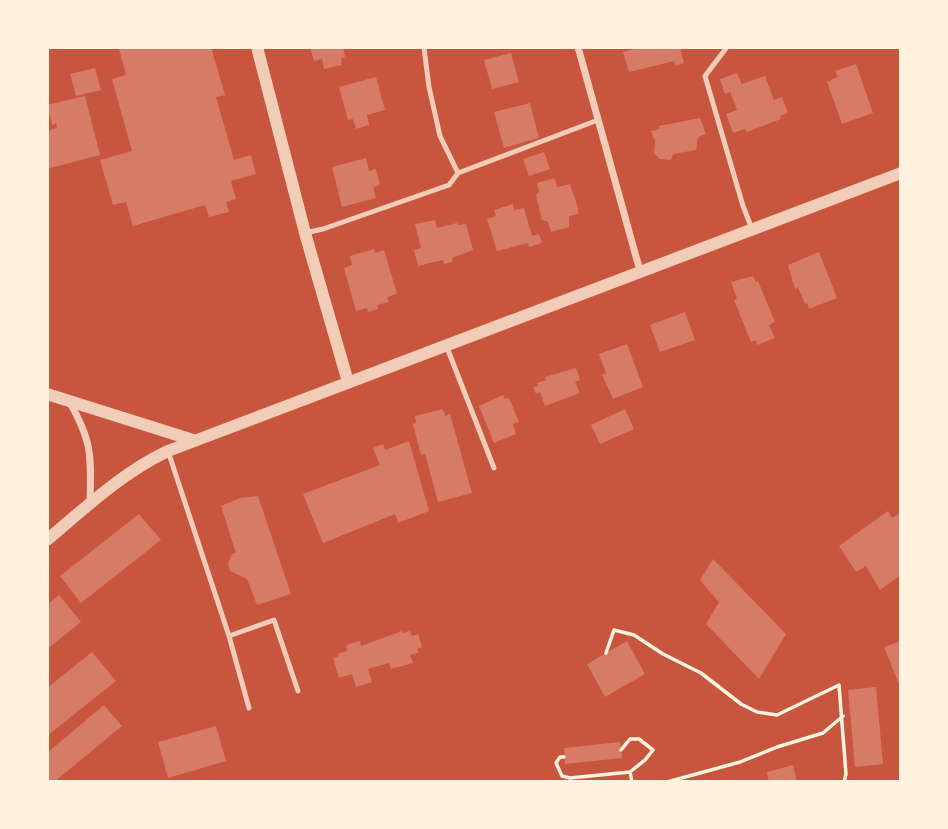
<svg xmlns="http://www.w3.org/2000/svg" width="948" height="829" font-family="Roboto,sans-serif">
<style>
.building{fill:#d67c66}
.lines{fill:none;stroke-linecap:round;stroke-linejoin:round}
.path{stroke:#fff3e0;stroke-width:3.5}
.service{stroke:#f1ccb7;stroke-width:5}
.minor{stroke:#f1ccb7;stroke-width:7}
.tertiary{stroke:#f1ccb7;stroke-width:12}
</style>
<rect width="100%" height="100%" fill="#c8553d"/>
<path class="building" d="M126,47H211L225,95L216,97L234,160L251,155L256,174L231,181L236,199L226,202L229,212L209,217L205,205L133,226L126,202L113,205L100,160L132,151L112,79L126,75L119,49Z
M310,47H343L345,57L341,58L342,65L324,69L322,59L314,61Z
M642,47H680L684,63L675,66L674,61L629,72L623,52Z
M511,53L519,82L492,89L484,60Z
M856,64L873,113L842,124L827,82L838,77L835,71Z
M95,68L101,90L76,96L70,74Z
M737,73L742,84L765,76L774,100L782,97L788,113L780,116L781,119L747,132L745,129L733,133L726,114L737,110L730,92L725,94L720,79Z
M376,77L385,110L367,115L369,125L356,129L353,119L348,120L339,87Z
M85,96L100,155L47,169V131L57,128L56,123L52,125L47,105Z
M530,103L539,138L504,148L494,112Z
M700,118L706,134L698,137L696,150L673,154L671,160L660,159L654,153L655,141L651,131L660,129L659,126Z
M544,152L550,169L529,176L523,159Z
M366,158L369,171L376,169L380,185L373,187L376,198L342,207L332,167Z
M555,178L557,187L570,184L578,208V214L569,216V227L551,232L548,222L542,220L536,195L539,192L537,183Z
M513,204L514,210L524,208L532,236L539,234L542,243L529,247L528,243L497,251L487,219L496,216L494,210Z
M435,220L437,228L457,223L458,225L466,224L473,250L452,258L453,262L444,264L443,260L418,266L414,250L421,248L415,224Z
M374,249L375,253L384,250L397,294L387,297L389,302L377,305L378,309L368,312L367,308L356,311L344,268L352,265L350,256Z
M819,252L837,298L809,309L807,303L805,304L798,287L795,289L788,265Z
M753,276L756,282L758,281L775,322L769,325L775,338L757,345L756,340L751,342L734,300L737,299L731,282Z
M685,312L695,340L660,352L650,325Z
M627,344L643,387L613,399L602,375L606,373L599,354Z
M576,368L580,380L575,382L580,393L545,406L540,392L536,394L533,387L538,386L537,383L546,380L545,377Z
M503,395L505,399L509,398L519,422L513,424L516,434L494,443L479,406Z
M443,409L445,416L450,414L472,493L438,502L425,454L421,455L413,424L416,423L415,416Z
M625,409L634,429L600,444L591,425Z
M409,441L429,511L398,523L395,514L323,543L303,494L380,465L373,448L383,444L385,450Z
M258,496L291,594L257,605L247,579L230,571L228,563L232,554L236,553L221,506L240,498Z
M888,511L892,518L901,513V575L880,590L866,566L856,572L839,546Z
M139,514L161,540L81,603L60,576Z
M713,559L786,634L759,679L706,624L719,602L700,580Z
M59,595L81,622L47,649V605Z
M402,631L403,633L410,631L412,636L418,634L422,647L417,649L418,653L410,655L413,663L391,669L389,663L368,669L372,682L356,687L352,674L339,678L333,658L339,656L337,654L347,651L346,645L360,641L361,646Z
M627,641L645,674L605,697L587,664Z
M901,641V689L884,647Z
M92,652L116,681L47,736V688Z
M876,687L883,764L855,767L848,690Z
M104,705L122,726L54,782H47V753Z
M216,726L226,761L168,778L158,742Z
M620,742L622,758L565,764L564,748Z
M793,765L797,782H769L767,772Z"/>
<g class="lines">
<path class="path" d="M606,653L614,630L634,635L663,654L701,673L741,704L757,712L777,715L839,685L846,774L844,782
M621,750L630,739H639L653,750L645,760L630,772
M564,757H560L556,763L562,776L570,778L630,772L632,782
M667,782L740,762L777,747L823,733L843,716"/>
<path class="service" d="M727,47L705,76L743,206L752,229
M424,48L429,87L440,136L458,173
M305,233L323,229L449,185L458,173L598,120
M446,345L494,468
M168,451L229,636L249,708
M229,636L274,620L298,691"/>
<path class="minor" d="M578,47L640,271
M69,401C93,443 91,456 90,503"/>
<path class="tertiary" d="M257,47L305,233L348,382
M47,394L193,440
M47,540C85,508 123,472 168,451L901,173"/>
</g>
<rect width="948" height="829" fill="none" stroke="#fff3e0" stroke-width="98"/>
</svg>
